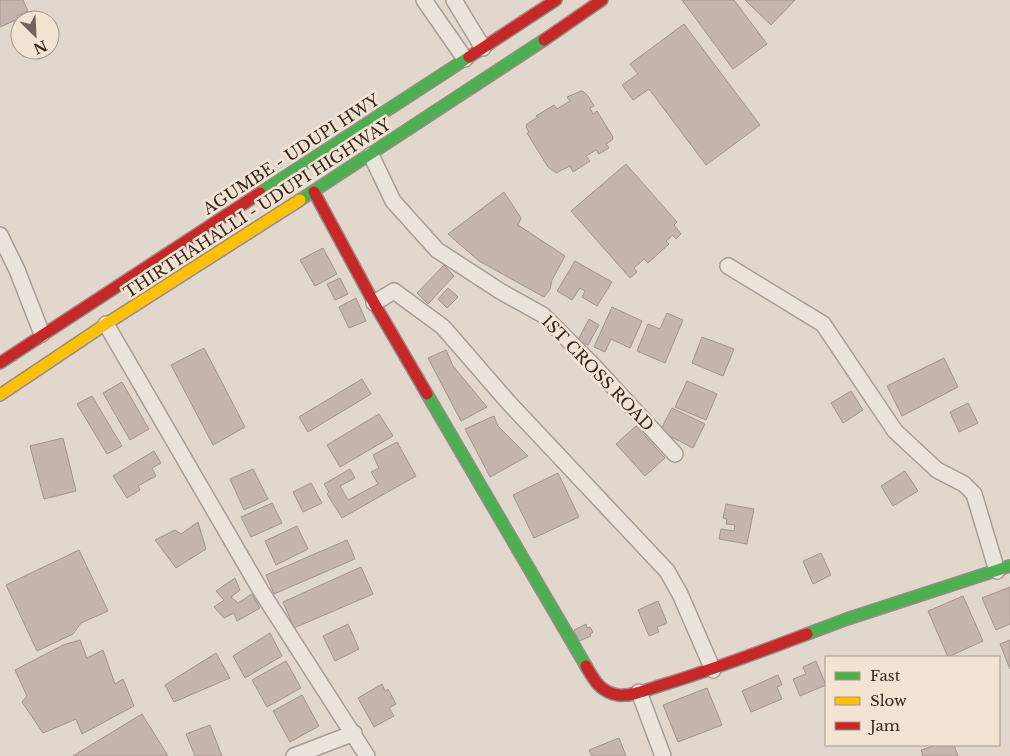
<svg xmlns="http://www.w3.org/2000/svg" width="1010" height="756" font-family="'Libre Baskerville',serif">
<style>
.building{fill:#c5b5ae;stroke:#a2938c}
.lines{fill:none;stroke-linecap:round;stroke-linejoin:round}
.street-casing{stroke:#a79d96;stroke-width:18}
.fast-casing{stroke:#978d86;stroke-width:14}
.slow-casing{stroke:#978d86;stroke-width:14}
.jam-casing{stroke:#978d86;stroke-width:14}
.street{stroke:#eae4dd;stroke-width:15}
.fast{stroke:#4caf50;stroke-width:11}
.slow{stroke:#ffc107;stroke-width:11}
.jam{stroke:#c62828;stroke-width:11}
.labels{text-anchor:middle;stroke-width:5;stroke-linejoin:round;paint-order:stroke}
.street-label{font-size:16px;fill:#35251f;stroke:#f3e3d3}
</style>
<rect width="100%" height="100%" fill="#e2d7cd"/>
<path class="building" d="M0,0H23L28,11L17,16L18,19L0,27Z
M682,0H734L767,44L733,69Z
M745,0H795L771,25Z
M684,24L760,125L706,165L649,89L633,100L622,85L638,74L630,64Z
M581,91H583L588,96L594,106L590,108L593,114L597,111L613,137L612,140L606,144L609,148L599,154L596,150L586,156L590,161L573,172L570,166L556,173L548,167L527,133L529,132L526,127L527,124L538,117L536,116L554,105L557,109L570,101L567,97Z
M626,164L677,222L674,225L681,234L676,239L673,235L666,241L669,244L648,263L644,259L634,268L637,272L630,278L571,211Z
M504,192L521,218L518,225L565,256L552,280L550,289L544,297L479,261L448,234Z
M323,248L337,274L315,286L300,260Z
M575,261L612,282L597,306L582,297L585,291L580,288L572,300L557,291Z
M444,265L454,276L428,304L417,293Z
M340,278L348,294L335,300L327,284Z
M448,288L458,297L447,308L438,299Z
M356,298L366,321L349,328L339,307Z
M612,307L642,321L630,348L611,339L605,352L594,347Z
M667,313L683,320L665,363L637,351L648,324L660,329Z
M589,319L599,325L588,345L578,340Z
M702,337L734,349L723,376L692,363Z
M204,348L245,427L213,445L171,365Z
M446,350L453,366L487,407L461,421L428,358Z
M944,358L958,387L902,416L887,386Z
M362,379L371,394L308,432L299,417Z
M687,381L717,394L706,420L675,407Z
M122,382L149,429L130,440L103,393Z
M851,391L863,410L843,423L831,403Z
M92,396L122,446L107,454L77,404Z
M968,403L978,423L959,432L950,412Z
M672,408L705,424L693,448L660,431Z
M379,414L393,436L340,467L327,445Z
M494,416L498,426L528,456L490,477L465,429Z
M636,426L665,458L645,476L616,444Z
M63,438L76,491L44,499L30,446Z
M397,442L416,476L342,518L327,494L329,492L324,484L350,469L355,478L340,486L348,500L378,484L371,472L379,468L373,455Z
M154,451L161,463L152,468L156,476L138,486L140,490L127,498L113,476Z
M253,469L268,499L244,510L230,479Z
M905,471L918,491L893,506L881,486Z
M558,473L579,517L534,538L513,495Z
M311,483L322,503L303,512L293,492Z
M272,503L282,523L251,537L241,517Z
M726,504L754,509L747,544L719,539L721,529L734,531L735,525L726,524L727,519L723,518Z
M198,522L206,549L176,568L155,540L175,530L181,534Z
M297,526L308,549L276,565L265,541Z
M347,540L355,559L274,594L266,575Z
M79,550L108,611L81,623L73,634L37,651L6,585Z
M821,553L831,575L813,584L803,561Z
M361,567L373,594L294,628L283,602Z
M235,578L240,590L231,597L238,603L252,594L260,608L237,621L234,613L224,618L214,607L224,600L216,591Z
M1010,587V624L996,630L982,598Z
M963,596L983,641L948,657L928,611Z
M658,601L667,623L657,627L659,632L649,636L638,610Z
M348,624L359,649L335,661L323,636Z
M586,624L587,628L590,627L593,632L590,634L591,636L579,641L574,630Z
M270,633L282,656L245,678L233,656Z
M80,640L87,658L103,650L115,684L123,679L134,706L82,734L76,719L43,733L22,702L27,696L15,670L63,645Z
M1010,640V669L1000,644Z
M216,653L230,678L174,702L165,685Z
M286,661L301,688L267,707L252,680Z
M816,661L826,685L800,696L793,679L806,674L803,667Z
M778,675L782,685L777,687L782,699L751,712L742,691Z
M382,684L385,691L388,689L396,704L389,708L394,716L374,727L358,698Z
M707,688L722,725L678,742L663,705Z
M302,695L319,726L290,742L273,711Z
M142,714L168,756H73Z
M210,725L222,756H195L186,734Z
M619,738L626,756H592L589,750Z
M936,745H954L958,756H923L921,750Z"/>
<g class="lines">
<defs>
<path id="street" d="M424,0L465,59
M454,0L483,48
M371,155L393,201L437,250L500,291L543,315L592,364L675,454
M0,235L17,270L42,334
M728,266L823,324L895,431L937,470L964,484L974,494L997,571
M374,303L394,291L443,327L509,403L667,571L680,594L713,670
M106,324L261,591L367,756
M639,692L663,756
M294,756L354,733"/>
<path id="fast" d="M260,193L469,57
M300,200L544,40
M427,394L586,666
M807,634L847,619L1010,566"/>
<path id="slow" d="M0,395L106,324L300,200"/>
<path id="jam" d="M544,40L602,0
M469,57L556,0
M314,192L374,303L427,394
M0,363L260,193
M586,666C594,680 600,692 618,695C630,697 647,690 659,686C709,671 757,653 807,634"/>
</defs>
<use href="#street" class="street-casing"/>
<use href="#fast" class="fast-casing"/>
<use href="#slow" class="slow-casing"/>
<use href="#jam" class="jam-casing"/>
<use href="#street" class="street"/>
<use href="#fast" class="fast"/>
<use href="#slow" class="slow"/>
<use href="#jam" class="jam"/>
</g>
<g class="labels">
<g class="street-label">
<text transform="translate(291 154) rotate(-33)" y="6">AGUMBE - UDUPI HWY</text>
<text transform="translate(257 208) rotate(-33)" y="6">THIRTHAHALLI - UDUPI HIGHWAY</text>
<text transform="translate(598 373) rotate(46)" y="6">1ST CROSS ROAD</text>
</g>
</g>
<rect x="825" y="656" width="175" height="90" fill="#f3e3d3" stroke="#a7978b"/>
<rect x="835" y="672" width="25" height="8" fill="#4caf50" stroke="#a7978b"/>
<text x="870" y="681" font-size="15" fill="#35251f">Fast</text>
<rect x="835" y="697" width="25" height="8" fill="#ffc107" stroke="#a7978b"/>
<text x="870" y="706" font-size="15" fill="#35251f">Slow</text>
<rect x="835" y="722" width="25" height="8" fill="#c62828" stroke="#a7978b"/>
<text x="870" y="731" font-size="15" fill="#35251f">Jam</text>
<g transform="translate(35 35) rotate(156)"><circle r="24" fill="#f3e3d3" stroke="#a7978b"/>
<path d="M0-4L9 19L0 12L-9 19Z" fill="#72635c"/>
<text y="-8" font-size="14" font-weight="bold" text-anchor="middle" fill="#35251f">N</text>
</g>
</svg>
